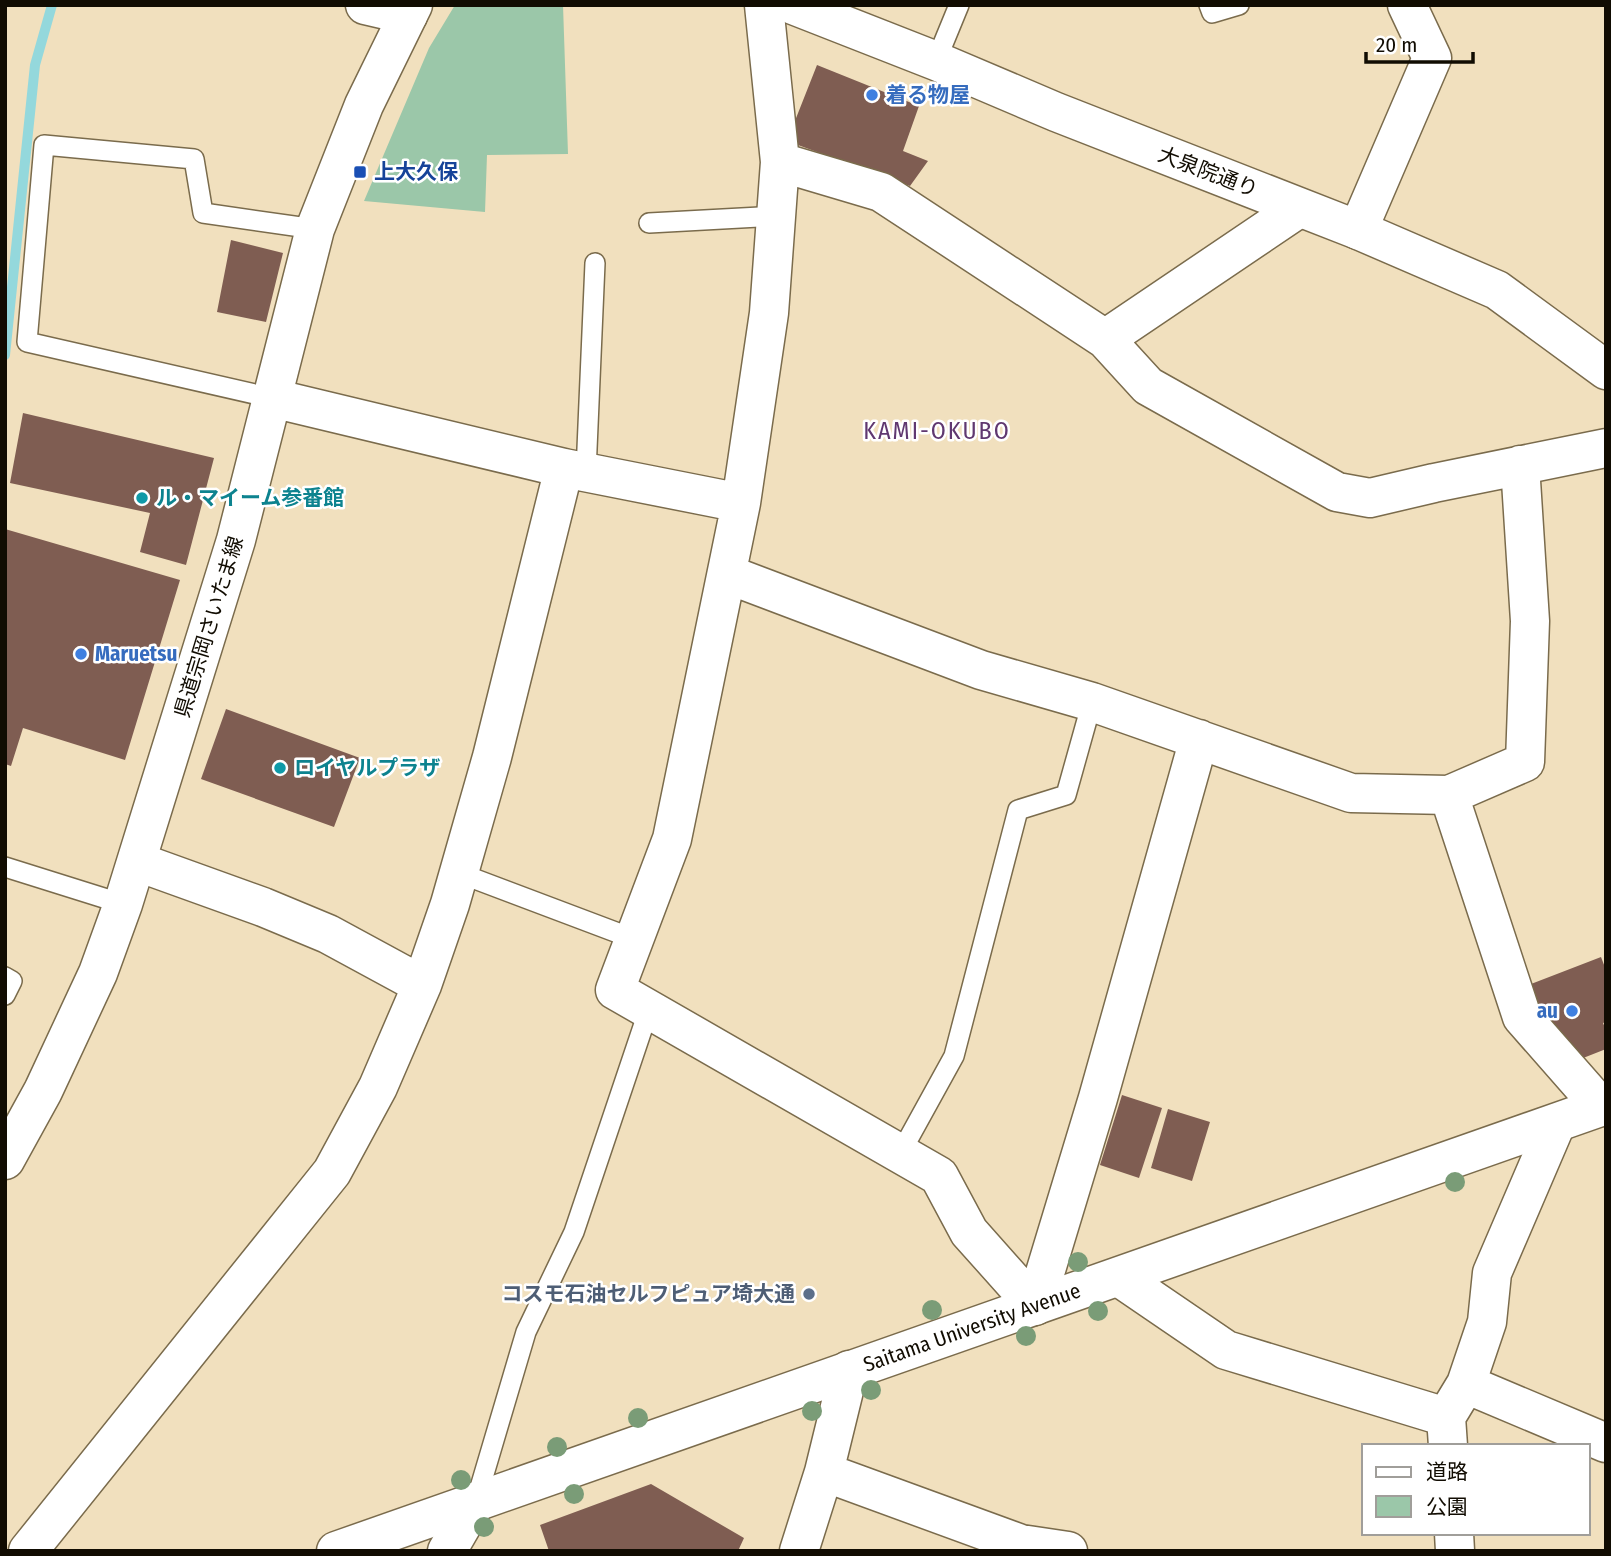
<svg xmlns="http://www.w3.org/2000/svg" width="1611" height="1556" font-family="'Fira Sans Condensed','Noto Sans JP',sans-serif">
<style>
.green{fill:#9bc7a9}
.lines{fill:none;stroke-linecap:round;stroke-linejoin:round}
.stream{stroke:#94d8dc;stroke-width:10}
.building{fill:#7f5d52}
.lane-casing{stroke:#7a6b4c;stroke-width:22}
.street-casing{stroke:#7a6b4c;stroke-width:41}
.secondary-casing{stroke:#7a6b4c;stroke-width:41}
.highway-casing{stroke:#7a6b4c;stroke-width:41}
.lane{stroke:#fff;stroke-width:19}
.street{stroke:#fff;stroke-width:38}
.secondary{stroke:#fff;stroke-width:38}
.highway{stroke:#fff;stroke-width:38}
.tree{fill:#7a9c77}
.shop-dot{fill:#3f7fe0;stroke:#fff;stroke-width:2.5}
.transit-dot{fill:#1a4fb4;stroke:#fff;stroke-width:2.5}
.culture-dot{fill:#0f9aa8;stroke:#fff;stroke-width:2.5}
.service-dot{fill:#5c6f8a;stroke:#fff;stroke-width:2.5}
.labels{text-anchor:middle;stroke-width:5;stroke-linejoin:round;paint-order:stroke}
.shop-label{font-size:21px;font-weight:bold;fill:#366cbe;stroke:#fff;text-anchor:start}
.transit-label{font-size:21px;font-weight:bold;fill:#164399;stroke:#fff;text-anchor:start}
.street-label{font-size:21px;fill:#110c02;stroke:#fff}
.culture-label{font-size:21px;font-weight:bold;fill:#0d838f;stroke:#fff;text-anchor:start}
.service-label{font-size:21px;font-weight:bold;fill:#4e5e75;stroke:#fff;text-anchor:end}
.quarter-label{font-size:24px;letter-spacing:2px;fill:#603870;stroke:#fff}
</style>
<rect width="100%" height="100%" fill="#f1e0be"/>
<path class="green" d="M455,5H563L568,154L487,155L485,212L364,201L429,48Z"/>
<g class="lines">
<path class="stream" d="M5,355L35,65L52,5"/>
</g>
<path class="building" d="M817,65L919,106L903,151L928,161L910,186L787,141Z
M231,240L283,253L266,322L217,312Z
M23,413L214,458L186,565L140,552L150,513L10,483Z
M5,529L180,580L125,760L23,728L11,766L5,764Z
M226,709L360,758L334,827L201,779Z
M1601,957L1606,970V1022L1603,1023L1606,1030V1049L1573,1062L1553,1041L1531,984Z
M1122,1095L1162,1108L1139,1178L1100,1165Z
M1168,1109L1210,1122L1192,1181L1151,1168Z
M651,1484L744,1538L738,1551H549L540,1525Z"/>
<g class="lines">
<defs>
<path id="lane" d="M1209,5L1212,13L1239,5
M936,61L959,5
M649,223L776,216
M272,398L27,342L44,145L194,159L203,213L315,229
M586,472L595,263
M5,867L123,904
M459,873L634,939
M5,977L12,981L5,995
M900,1154L954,1056L1018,810L1066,795L1092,702
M476,1501L526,1332L574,1232L649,1009"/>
<path id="street" d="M365,5L408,15
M764,5L780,162L769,313L741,503L672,839L615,990L939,1176L969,1232L1035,1306
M780,162L881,192L1105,339L1299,208
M1358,230L1432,58L1407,5
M1105,339L1148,386L1337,492L1370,498L1434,483L1606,448
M272,398L564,468L741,503
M727,574L981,670L1092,702L1351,793L1449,795L1525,762L1530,621L1520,465
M1449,795L1522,1017L1601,1107
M138,862L263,907L328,934L422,985
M1119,1277L1226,1350L1446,1417L1448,1446
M1035,1306L1098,1098L1199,739
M1466,1384L1606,1443
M1446,1417L1466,1384L1487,1322L1492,1273L1556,1124
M824,1472L1021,1544L1068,1551
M1454,1533L1455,1551
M28,1551L332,1172L378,1087L422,985L450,904L492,757L564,468
M447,1551L476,1501
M799,1551L824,1472L849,1370"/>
<path id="secondary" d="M793,5L936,61L1056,112L1358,230L1497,290L1606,370
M5,1160L43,1091L98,973L123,904L236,540L315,229L364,105L413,5"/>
<g id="highway">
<path id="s1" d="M336,1551L1606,1105"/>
</g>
</defs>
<use href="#lane" class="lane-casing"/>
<use href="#street" class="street-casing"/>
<use href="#secondary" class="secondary-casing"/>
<use href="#highway" class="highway-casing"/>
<use href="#lane" class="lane"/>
<use href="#street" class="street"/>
<use href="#secondary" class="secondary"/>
<use href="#highway" class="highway"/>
</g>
<g class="tree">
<circle cx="1455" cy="1182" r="10"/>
<circle cx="1078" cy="1262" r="10"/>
<circle cx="932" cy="1310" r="10"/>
<circle cx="1098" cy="1311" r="10"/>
<circle cx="1026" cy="1336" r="10"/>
<circle cx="871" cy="1390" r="10"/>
<circle cx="812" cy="1411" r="10"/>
<circle cx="638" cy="1418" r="10"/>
<circle cx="557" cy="1447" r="10"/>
<circle cx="461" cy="1480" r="10"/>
<circle cx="574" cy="1494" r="10"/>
<circle cx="484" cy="1527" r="10"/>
</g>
<g class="shop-dot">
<circle cx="872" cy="95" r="7"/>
<circle cx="81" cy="654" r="7"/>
<circle cx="1572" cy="1011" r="7"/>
</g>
<rect class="transit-dot" x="353" y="165" width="14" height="14" rx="3.5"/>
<g class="culture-dot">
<circle cx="142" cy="498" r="7"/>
<circle cx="280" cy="768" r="7"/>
</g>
<circle class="service-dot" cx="809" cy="1294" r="7"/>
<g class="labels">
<g class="shop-label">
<text x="886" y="102">着る物屋</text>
<text x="95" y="661">Maruetsu</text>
<text x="1558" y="1018" text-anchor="end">au</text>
</g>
<g class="transit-label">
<text x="374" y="179">上大久保</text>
</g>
<g class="street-label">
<text transform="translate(1208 172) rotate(21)" y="7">大泉院通り</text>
<text transform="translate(209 627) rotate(-73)" y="7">県道宗岡さいたま線</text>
<text dy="7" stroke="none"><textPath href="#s1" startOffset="674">Saitama University Avenue</textPath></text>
</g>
<g class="culture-label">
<text x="156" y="505">ル・マイーム参番館</text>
<text x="294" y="775">ロイヤルプラザ</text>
</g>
<g class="service-label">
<text x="795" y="1301">コスモ石油セルフピュア埼大通</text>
</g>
<g class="quarter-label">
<text x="937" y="439">KAMI-OKUBO</text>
</g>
</g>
<rect width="1611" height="1556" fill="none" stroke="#110c02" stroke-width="14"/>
<rect x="1362" y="1444" width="228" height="91" fill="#ffffff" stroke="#a09e9a" stroke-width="2"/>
<rect x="1376" y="1467" width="35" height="10" fill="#ffffff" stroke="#a09e9a" stroke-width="2"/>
<text x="1426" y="1479" font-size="21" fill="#110c02">道路</text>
<rect x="1376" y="1496" width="35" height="21" fill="#9bc7a9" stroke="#a09e9a" stroke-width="2"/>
<text x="1426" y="1514" font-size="21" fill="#110c02">公園</text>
<path d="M1366 52v10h107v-10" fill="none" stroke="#110c02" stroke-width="3.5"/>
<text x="1376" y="52" font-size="21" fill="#110c02" stroke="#ffffff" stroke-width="5" paint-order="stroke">20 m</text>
</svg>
